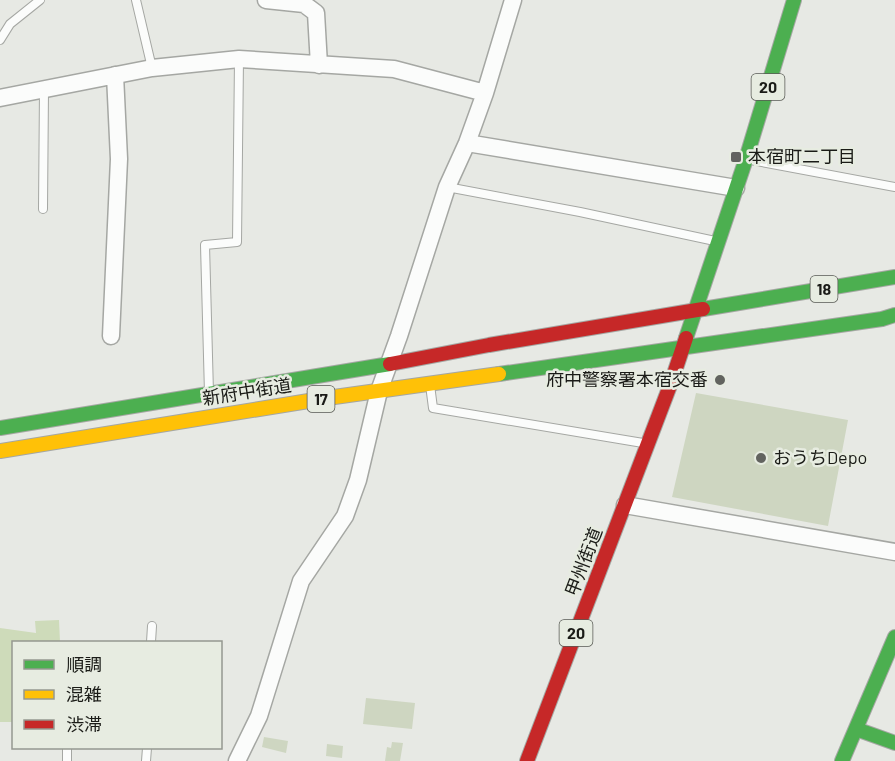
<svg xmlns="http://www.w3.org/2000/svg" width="895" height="761" font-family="Barlow,'Noto Sans JP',sans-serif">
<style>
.green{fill:#cedbba}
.building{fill:#ced6c1}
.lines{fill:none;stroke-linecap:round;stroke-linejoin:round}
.lane-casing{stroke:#a5a7a3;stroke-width:10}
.street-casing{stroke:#a5a7a3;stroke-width:19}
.fast-casing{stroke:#a5a7a3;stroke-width:16}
.slow-casing{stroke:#a5a7a3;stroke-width:16}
.jam-casing{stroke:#a5a7a3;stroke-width:16}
.lane{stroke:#fbfcfb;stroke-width:8}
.street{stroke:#fbfcfb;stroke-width:16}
.fast{stroke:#4caf50;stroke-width:14}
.slow{stroke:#ffc107;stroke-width:14}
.jam{stroke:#c62828;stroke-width:14}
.poi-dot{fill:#62635f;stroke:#e7ece1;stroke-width:2}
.labels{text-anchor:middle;stroke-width:5;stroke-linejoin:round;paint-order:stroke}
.shield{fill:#e7ece1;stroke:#585a54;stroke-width:1.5}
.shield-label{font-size:16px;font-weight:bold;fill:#1a1b17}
.poi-label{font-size:18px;fill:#1a1b17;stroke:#e7ece1;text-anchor:start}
.street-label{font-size:18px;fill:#1a1b17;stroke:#e7ece1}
</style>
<rect width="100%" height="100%" fill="#e7e9e4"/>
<path class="green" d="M59,620L60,642H14L13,722H0V628L36,633L35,621Z"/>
<path class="building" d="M696,393L848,420L828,526L672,497Z
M366,698L415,703L412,729L363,724Z
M264,737L288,741L286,753L262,747Z
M392,742L403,743L400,761H385L387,747L391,748Z
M327,744L343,746L342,758L326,756Z"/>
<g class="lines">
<defs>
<path id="lane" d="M136,0L152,68
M0,40L10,24L40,0
M751,160L895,187
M447,187L580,212L715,241
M43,209L44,89
M430,385L433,408L643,443
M209,393L205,245L237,242L239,59
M151,642L152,626
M67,748V761
M146,761L147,748"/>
<path id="street" d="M266,0L304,4L316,13L319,65
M0,98L152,68L239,59L394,69L485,93
M467,143L736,188
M111,336L119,159L115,75
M625,505L895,552
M237,761L259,716L301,581L345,516L358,480L379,391L399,336L447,187L467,143L485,93L513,0"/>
<path id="fast" d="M703,309L895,277
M686,338L746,159L794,0
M499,374L882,319L895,315
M0,428L390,364
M856,729L895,743
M842,761L895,637"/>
<path id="slow" d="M0,451L327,398L499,374"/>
<path id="jam" d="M390,364L489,345L703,309
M527,761L671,383L686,338"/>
</defs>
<use href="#lane" class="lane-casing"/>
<use href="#street" class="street-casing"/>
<use href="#fast" class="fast-casing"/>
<use href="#slow" class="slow-casing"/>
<use href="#jam" class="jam-casing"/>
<use href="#lane" class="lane"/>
<use href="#street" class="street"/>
<use href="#fast" class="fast"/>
<use href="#slow" class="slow"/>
<use href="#jam" class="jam"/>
</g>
<g class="poi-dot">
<rect x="730" y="151" width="12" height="12" rx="3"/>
<circle cx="720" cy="380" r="6"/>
<circle cx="761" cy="458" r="6"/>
</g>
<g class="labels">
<g class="shield">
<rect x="751.5" y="74" width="33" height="26" rx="4.5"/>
<rect x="810.5" y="276" width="27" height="26" rx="4.5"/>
<rect x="307.5" y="386" width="27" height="26" rx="4.5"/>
<rect x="559.5" y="620" width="33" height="26" rx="4.5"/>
</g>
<g class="shield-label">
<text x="768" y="93">20</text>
<text x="824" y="295">18</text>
<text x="321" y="405">17</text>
<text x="576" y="639">20</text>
</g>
<g class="poi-label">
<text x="748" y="163">本宿町二丁目</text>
<text x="708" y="386" text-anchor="end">府中警察署本宿交番</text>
<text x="773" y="464">おうちDepo</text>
</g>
<g class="street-label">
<text transform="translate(247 392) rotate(-9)" y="6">新府中街道</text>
<text transform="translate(584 562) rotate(-69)" y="6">甲州街道</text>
</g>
</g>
<rect x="12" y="641" width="210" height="108" fill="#e7ece1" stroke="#959890" stroke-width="1.5"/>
<rect x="24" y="660" width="30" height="9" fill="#4caf50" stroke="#959890" stroke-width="1.5"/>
<text x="66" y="671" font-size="18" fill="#1a1b17">順調</text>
<rect x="24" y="690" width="30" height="9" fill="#ffc107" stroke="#959890" stroke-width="1.5"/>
<text x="66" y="701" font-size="18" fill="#1a1b17">混雑</text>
<rect x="24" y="720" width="30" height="9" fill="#c62828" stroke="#959890" stroke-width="1.5"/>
<text x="66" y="731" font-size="18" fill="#1a1b17">渋滞</text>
</svg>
